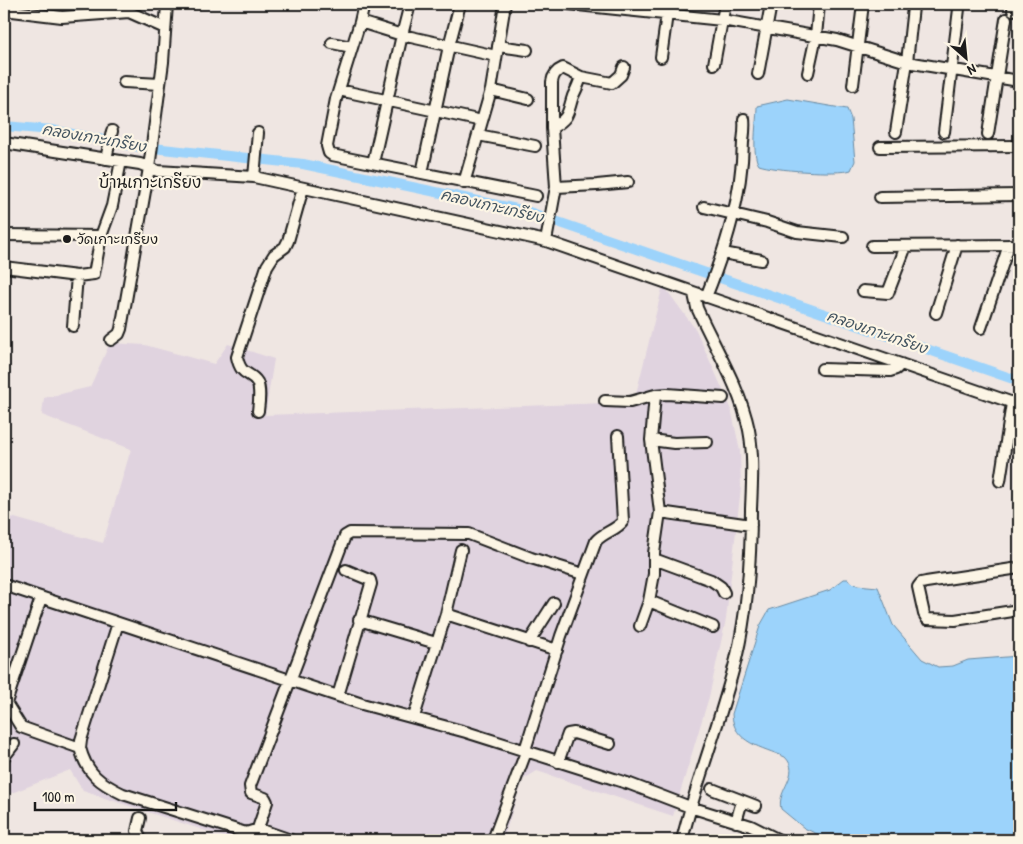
<svg xmlns="http://www.w3.org/2000/svg" width="1023" height="844" font-family="'Patrick Hand','Playpen Sans Thai',sans-serif">
<style>
.built{fill:#e0d3df}
.water{fill:#9cd3fb;stroke:#698aa2}
.lines{fill:none;stroke-linecap:round;stroke-linejoin:round}
.canal{stroke:#9cd3fb;stroke-width:10}
.minor-casing{stroke:#1c1c1c;stroke-width:14}
.minor{stroke:#fcf5e5;stroke-width:10}
.poi-dot{fill:#1c1c1c;stroke:#fcf5e5;stroke-width:2}
.labels{text-anchor:middle;stroke-width:4.5;stroke-linejoin:round;paint-order:stroke}
.poi-label{font-size:14px;fill:#1c1c1c;stroke:#fcf5e5;text-anchor:start}
.water-label{font-size:15px;font-style:italic;fill:#42535f;stroke:#fcf5e5}
.quarter-label{font-size:16px;fill:#1c1c1c;stroke:#fcf5e5}
</style>
<rect width="100%" height="100%" fill="#efe6e2"/>
<filter id="ink" filterUnits="userSpaceOnUse"><feTurbulence type="fractalNoise" baseFrequency=".02" numOctaves="2"/><feDisplacementMap in="SourceGraphic" scale="10" xChannelSelector="R" yChannelSelector="G"/><feConvolveMatrix kernelMatrix="1 2 1 2 8 2 1 2 1" color-interpolation-filters="sRGB"/></filter>
<g filter="url(#ink)">
<path class="built" d="M663,285L696,330L731,408L740,451L741,487L726,619L709,697L673,816L537,771L522,780L503,840H234L83,791L70,770L4,796V515L103,543L131,449L42,415L44,398L90,387L110,343L145,345L214,364L228,344L274,359L265,415L634,402Z"/>
<path class="water" d="M788,99L847,109L851,119L855,161L851,170C837,175 773,170 759,165C751,154 757,120 757,106Z
M844,579H848L850,582L857,585L878,587L893,625L922,659L938,667L953,666L968,660L1019,656V840H830L804,828L781,809C776,790 802,774 785,757C762,747 733,743 732,714L760,626L769,610L830,590Z"/>
<g class="lines">
<path class="canal" d="M4,126L52,130L134,146L303,164L526,211L1019,381"/>
<defs>
<path id="minor" d="M364,4L360,22L336,99L327,146L329,153L332,155L536,196
M568,4L722,20L837,40L907,62L1019,81
M4,10L62,17L129,12L165,28
M1013,10L1014,4
M360,22L402,35L496,56
M332,43L352,47
M498,46L527,50
M661,57L667,14
M714,64L725,4
M808,73L816,36L819,4
M758,74L771,4
M124,82L160,84
M853,85L863,4
M339,90L482,121
M491,90L528,99
M552,128C570,117 567,114 573,96C576,90 579,84 581,77
M896,132L907,62L913,7
M944,132L959,9
M988,134L1006,19
M478,135L535,146
M4,143L140,164L158,171L254,177L546,241L1019,405
M880,147L1019,146
M106,159L112,131
M373,163L402,35L410,4
M422,173L449,46L460,4
M254,177L258,133
M464,183L491,90L505,4
M556,187L597,185L628,182
M880,197L1019,195
M704,207L767,222L797,232L843,237
M4,235L101,236
M546,241L556,187L552,128V82C553,75 556,71 563,68L581,77L612,83L621,75L624,67
M872,246L1019,245
M723,253L761,260
M4,267L77,276L94,274L101,236L112,206L121,161
M863,291L888,293L906,246
M706,297C726,247 742,196 743,142C744,134 745,127 744,119
M936,313L957,245
M73,326L77,276
M981,328L1009,245
M111,340L119,334L121,329L149,168L163,62L167,4
M822,369L890,371L896,369L901,364
M655,395L667,394L723,398
M605,401L630,402L655,395L651,440L660,512L654,553V574L649,601L640,626
M258,411C259,403 261,390 257,382C250,371 241,377 237,357L267,266L274,255L285,247L288,241L303,188
M651,440L674,443L707,442
M1000,481L1012,403
M660,512L751,525
M654,559L711,580L721,587L724,593
M1019,568L926,582L921,583L918,587L924,614L927,619L955,620L1019,610
M4,585L362,704L466,732L630,784L690,807L751,826L779,840
M649,601L713,627
M446,614L557,650
M359,620L436,643
M529,642L554,603
M338,696L371,584L370,580L346,570
M4,702L6,703L21,727L80,748C87,774 100,783 123,794L246,833L259,829L291,840
M6,703L41,598
M414,717L446,614L461,550
M80,748L81,740L118,623
M525,750L561,636L596,541C604,532 617,530 623,521L618,436
M4,757L14,744
M558,762L568,734L574,733L610,744
M712,789L756,806
M140,818L137,831L141,840
M736,822L742,801
M254,840L267,802L265,798L251,793L250,786L345,536L350,533L469,534L531,558L583,574
M493,840L526,752
M682,840C697,779 721,720 736,659C748,610 751,560 751,509C752,483 754,456 749,430C740,387 715,348 697,308L694,294"/>
</defs>
<use href="#minor" class="minor-casing"/>
<use href="#minor" class="minor"/>
</g>
</g>
<circle class="poi-dot" cx="67" cy="239" r="5"/>
<g class="labels">
<g class="poi-label">
<text x="77" y="244">วัดเกาะเกรียง</text>
</g>
<g class="water-label">
<text transform="translate(94 138) rotate(10)" y="5">คลองเกาะเกรียง</text>
<text transform="translate(492 206) rotate(13)" y="5">คลองเกาะเกรียง</text>
<text transform="translate(877 332) rotate(19)" y="5">คลองเกาะเกรียง</text>
</g>
<g class="quarter-label">
<text x="150" y="188">บ้านเกาะเกรียง</text>
</g>
</g>
<rect width="1023" height="844" fill="none" stroke="#fcf5e5" stroke-width="20"/>
<rect x="10" y="10" width="1003" height="824" fill="none" stroke="#1c1c1c" stroke-width="2" filter="url(#ink)"/>
<g transform="translate(966 58) rotate(153)" stroke="#fcf5e5" stroke-width="4" paint-order="stroke">
<path d="M0-4L9 19L0 12L-9 19Z" fill="#1c1c1c"/>
<text y="-8" font-size="14" font-weight="bold" text-anchor="middle" fill="#1c1c1c">N</text>
</g>
<path d="M35 802v8h141v-8" fill="none" stroke="#1c1c1c" stroke-width="2.5"/>
<text x="42" y="802" font-size="15" fill="#1c1c1c" stroke="#fcf5e5" stroke-width="4" paint-order="stroke">100 m</text>
</svg>
